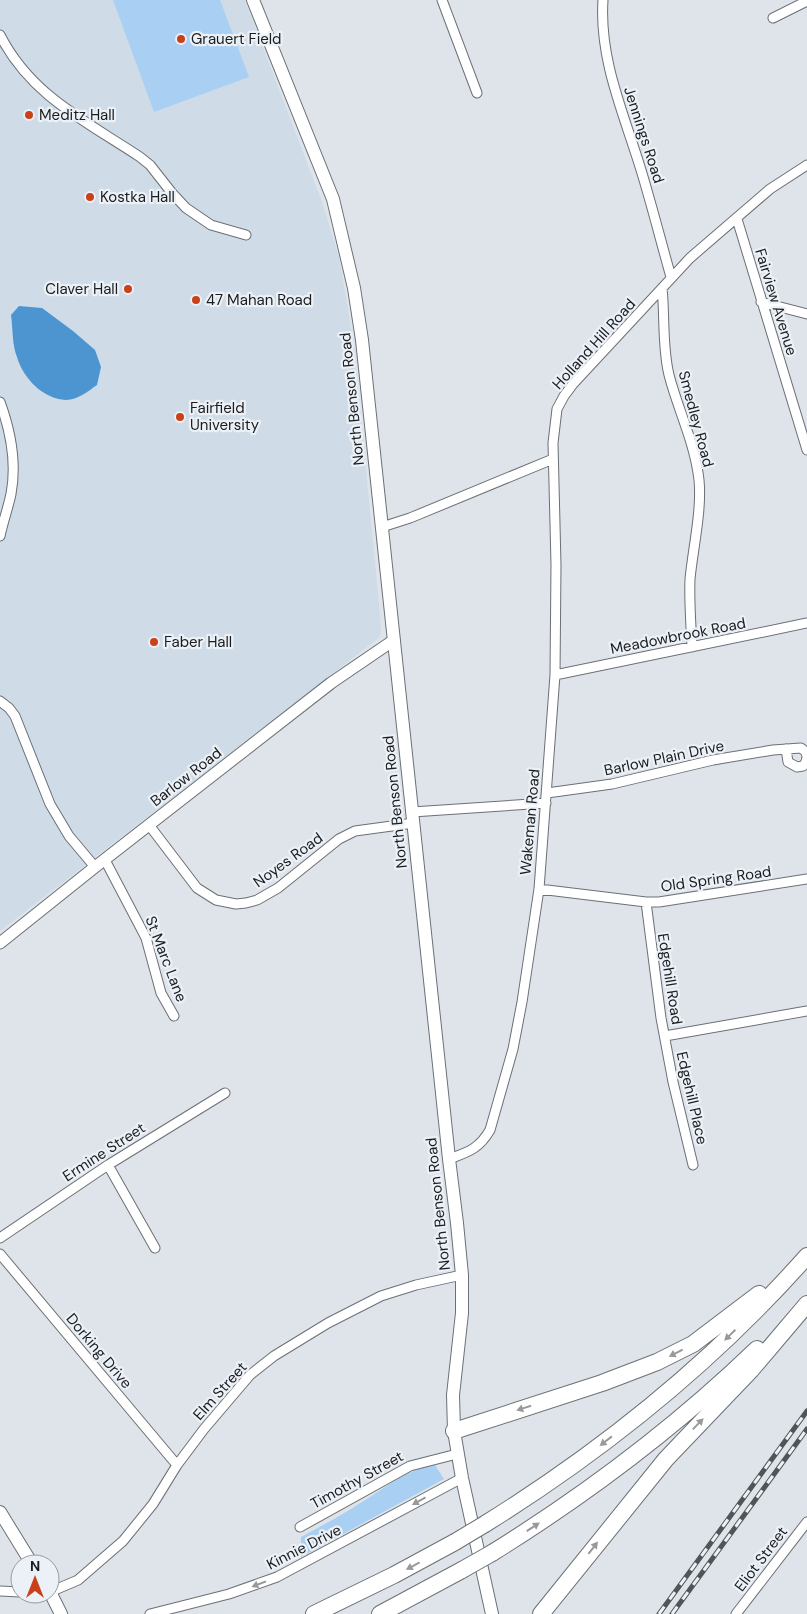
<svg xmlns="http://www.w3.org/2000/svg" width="807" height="1614" font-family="'DM Sans',sans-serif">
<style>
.built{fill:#cfdbe6}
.green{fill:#a9d0f3}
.water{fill:#4c95d0}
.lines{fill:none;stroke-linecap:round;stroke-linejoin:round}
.minor-casing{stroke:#6b7075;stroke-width:11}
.tertiary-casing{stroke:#6b7075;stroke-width:13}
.secondary-casing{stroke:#6b7075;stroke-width:14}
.motorway-casing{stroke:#6b7075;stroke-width:18}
.minor{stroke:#fff;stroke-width:9}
.tertiary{stroke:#fff;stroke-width:11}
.secondary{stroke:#fff;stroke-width:12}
.motorway{stroke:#fff;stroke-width:16}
.rail-casing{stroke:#525558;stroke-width:5}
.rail{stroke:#ebf1f7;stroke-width:3;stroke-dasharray:9;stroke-linecap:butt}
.motorway-bridge-casing{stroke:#6b7075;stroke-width:18;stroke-linecap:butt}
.motorway-bridge{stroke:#fff;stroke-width:16}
.oneway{fill:#98999a}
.poi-dot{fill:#c94019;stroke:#ebf1f7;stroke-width:2}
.labels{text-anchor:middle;stroke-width:4.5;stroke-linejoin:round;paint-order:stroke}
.poi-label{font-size:15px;fill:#1a1c1e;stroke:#ebf1f7;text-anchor:start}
.street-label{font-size:15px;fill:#1a1c1e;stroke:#ebf1f7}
</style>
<rect width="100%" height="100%" fill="#dee4e9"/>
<path class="built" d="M0,0H245L322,202L339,257L354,345L381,625L380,637L0,931Z"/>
<path class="green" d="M113,0H220L249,77L154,112Z
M435,1465L444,1479L301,1557V1537C319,1527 337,1518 354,1507C380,1492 405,1469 435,1465Z"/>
<path class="water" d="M19,306L42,308L73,331L95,350L101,367L97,385C88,391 78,400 66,400C43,399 23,378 17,357C12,345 13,329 11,315Z"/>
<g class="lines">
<defs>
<path id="minor" d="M442,0L477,93
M603,0C599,60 624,114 641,170C652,206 661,242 671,277
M773,18L807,1
M0,35C31,96 86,121 140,157L150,165L172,193L186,208L211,225L246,235
M737,219L807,450
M662,288C665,316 662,346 669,375C678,410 695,443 699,480C702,510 693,548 690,579C689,601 691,624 692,647
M761,302L807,314
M0,402C11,432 17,462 11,494C8,508 3,522 0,536
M382,527L410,518L553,459
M555,675L807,623
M0,701L9,708L15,716L50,804L69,836L95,867
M786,749L788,762L797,767L803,766L806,762L807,757
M547,793L612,784L713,760L773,750L801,748L806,752L807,757
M412,812L546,803
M149,825L197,888L216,900L236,904L246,903L257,900L278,888L339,839L355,831L414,823
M105,860L146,938L161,993L174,1016
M539,889L646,902H659L807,879
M646,902L661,1018L673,1082L693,1165
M665,1036L807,1011
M449,1159C468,1152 479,1149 490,1130L513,1049L522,1002L539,889L555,675L556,565L553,443L557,409L564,396L573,384L690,258L770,189L807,165
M108,1165L155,1248
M0,1238L108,1165L225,1093
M0,1254L177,1465
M300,1527L410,1466L457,1454
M0,1591L20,1592
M50,1592L78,1580L123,1541L153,1504L177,1465L204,1429L250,1375L274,1356L328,1323L381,1296L416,1285L462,1275
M150,1614L229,1594L277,1577L462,1478
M736,1614L807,1522"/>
<path id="tertiary" d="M0,943L95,867L331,683L394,640"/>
<path id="secondary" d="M253,0L333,199L354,288L362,340L449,1159L457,1223L462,1275V1313L453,1395L454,1431L462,1478L492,1614
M0,1512L32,1564
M50,1592L61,1614"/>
<path id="motorway" d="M454,1431L602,1383L657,1362L693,1344L759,1294
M485,1524C604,1450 714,1361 807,1256
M492,1553C587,1494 677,1426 757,1349
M314,1614L394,1575L455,1542
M380,1614L462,1570
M541,1614L666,1459L751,1370L807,1304"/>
</defs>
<use href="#minor" class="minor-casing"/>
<use href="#tertiary" class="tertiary-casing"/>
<use href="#secondary" class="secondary-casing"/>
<use href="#motorway" class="motorway-casing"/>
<use href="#minor" class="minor"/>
<use href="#tertiary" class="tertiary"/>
<use href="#secondary" class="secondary"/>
<use href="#motorway" class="motorway"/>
<defs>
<path id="rail" d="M659,1614L807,1411
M672,1614L807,1429"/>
</defs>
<use href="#rail" class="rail-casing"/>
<use href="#rail" class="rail"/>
<defs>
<path id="motorway-bridge" d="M455,1542L485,1524
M462,1570L492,1553"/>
</defs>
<use href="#motorway-bridge" class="motorway-bridge-casing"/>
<use href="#motorway-bridge" class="motorway-bridge"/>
</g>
<defs><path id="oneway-solid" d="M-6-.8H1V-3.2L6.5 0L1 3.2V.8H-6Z" transform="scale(1.25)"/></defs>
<g class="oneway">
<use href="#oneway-solid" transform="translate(730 1335) rotate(136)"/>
<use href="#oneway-solid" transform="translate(676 1353) rotate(153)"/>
<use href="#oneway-solid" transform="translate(524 1408) rotate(162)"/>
<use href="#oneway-solid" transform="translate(698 1424) rotate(-46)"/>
<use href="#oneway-solid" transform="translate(606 1441) rotate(142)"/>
<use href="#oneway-solid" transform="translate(419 1501) rotate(151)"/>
<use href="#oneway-solid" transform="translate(533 1527) rotate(-33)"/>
<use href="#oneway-solid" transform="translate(593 1548) rotate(-52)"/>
<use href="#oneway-solid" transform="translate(413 1566) rotate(152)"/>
<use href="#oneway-solid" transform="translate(259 1584) rotate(159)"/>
</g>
<g class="poi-dot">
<circle cx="181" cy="39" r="5"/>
<circle cx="29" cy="115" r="5"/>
<circle cx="90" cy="197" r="5"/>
<circle cx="128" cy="289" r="5"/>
<circle cx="196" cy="300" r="5"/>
<circle cx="180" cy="417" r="5"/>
<circle cx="154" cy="642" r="5"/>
</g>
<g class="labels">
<g class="poi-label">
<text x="191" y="44">Grauert Field</text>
<text x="39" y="120">Meditz Hall</text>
<text x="100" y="202">Kostka Hall</text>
<text x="118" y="294" text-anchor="end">Claver Hall</text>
<text x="206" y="305">47 Mahan Road</text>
<text x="190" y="413">Fairfield<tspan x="190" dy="17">University</tspan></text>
<text x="164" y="647">Faber Hall</text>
</g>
<g class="street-label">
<text transform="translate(644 135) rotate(72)" y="5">Jennings Road</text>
<text transform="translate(776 302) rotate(73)" y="5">Fairview Avenue</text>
<text transform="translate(594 344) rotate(-48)" y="5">Holland Hill Road</text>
<text transform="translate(352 399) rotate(-96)" y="5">North Benson Road</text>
<text transform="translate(696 419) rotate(75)" y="5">Smedley Road</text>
<text transform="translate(678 636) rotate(-11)" y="5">Meadowbrook Road</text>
<text transform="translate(664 758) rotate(-12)" y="5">Barlow Plain Drive</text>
<text transform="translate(186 777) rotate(-38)" y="5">Barlow Road</text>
<text transform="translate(395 802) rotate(-96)" y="5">North Benson Road</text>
<text transform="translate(530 822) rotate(-85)" y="5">Wakeman Road</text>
<text transform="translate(288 860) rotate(-36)" y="5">Noyes Road</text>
<text transform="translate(716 879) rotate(-8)" y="5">Old Spring Road</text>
<text transform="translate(166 959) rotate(69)" y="5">St Marc Lane</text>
<text transform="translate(670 979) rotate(81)" y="5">Edgehill Road</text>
<text transform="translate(692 1098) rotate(77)" y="5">Edgehill Place</text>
<text transform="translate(104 1152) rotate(-33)" y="5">Ermine Street</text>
<text transform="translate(438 1204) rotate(-96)" y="5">North Benson Road</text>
<text transform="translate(99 1351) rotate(50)" y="5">Dorking Drive</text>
<text transform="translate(220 1391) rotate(-48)" y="5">Elm Street</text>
<text transform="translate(357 1480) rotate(-29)" y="5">Timothy Street</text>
<text transform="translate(304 1547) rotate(-27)" y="5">Kinnie Drive</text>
<text transform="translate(761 1559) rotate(-53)" y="5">Eliot Street</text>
</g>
</g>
<g transform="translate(35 1579)"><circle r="24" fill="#ebf1f7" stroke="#979ca0"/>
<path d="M0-4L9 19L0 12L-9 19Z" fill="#c94019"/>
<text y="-8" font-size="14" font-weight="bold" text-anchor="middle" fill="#1a1c1e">N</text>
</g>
</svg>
